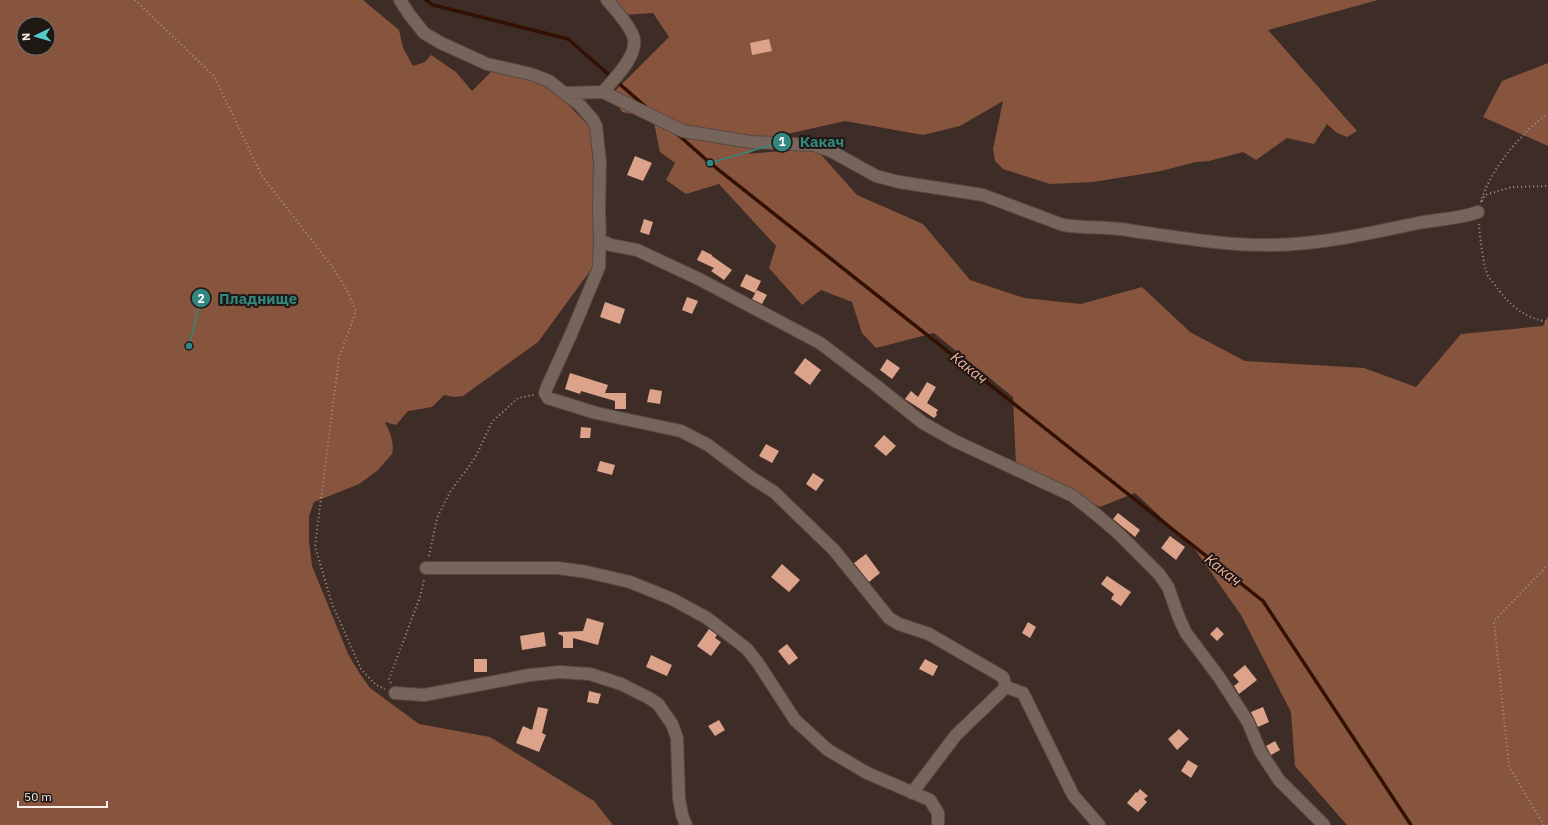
<svg xmlns="http://www.w3.org/2000/svg" width="1548" height="825" font-family="'IBM Plex Sans',sans-serif">
<style>
.forest{fill:#87543e;fill-rule:evenodd}
.lines{fill:none;stroke-linecap:round;stroke-linejoin:round}
.stream{stroke:#321002;stroke-width:3.5}
.building{fill:#dca38a}
.street-casing{stroke:#574942;stroke-width:14}
.path{stroke:#a4958f;stroke-width:2;stroke-dasharray:1 3;stroke-linecap:butt}
.street{stroke:#77645b;stroke-width:12}
.labels{text-anchor:middle;stroke-width:4;stroke-linejoin:round;paint-order:stroke}
.water-label{font-size:15px;font-style:italic;fill:#f8b79b;stroke:#1f1714}
.leader{fill:none;stroke:#328880;stroke-width:1.5}
.callout-dot{fill:#328880;stroke:#1f1714;stroke-width:1.5}
.mark-label{font-size:12px;text-anchor:middle;font-weight:bold;fill:#fff}
.callout-label{font-size:15px;text-anchor:middle;font-weight:bold;fill:#328880;stroke:#1f1714;stroke-width:4;stroke-linejoin:round;paint-order:stroke}
</style>
<rect width="100%" height="100%" fill="#3e2d26"/>
<path class="forest" d="M0,0H363L399,30L403,48L413,66L425,62L431,55L456,72L472,91L492,71L526,76L553,89L590,127L601,256L538,342L463,396L454,397L444,395L432,407L408,411L396,425L385,422C386,426 388,427 389,431C392,438 394,446 392,454L377,471L359,484L314,502L309,516V541L312,566L348,654L360,674L370,688L419,724L490,737L594,801L613,825H0ZM24,24H48V48H24Z
M611,0H1378L1268,30L1357,131L1347,137L1337,133L1327,124L1314,144L1287,138L1256,160L1243,152L1209,161L1196,162L1161,171L1093,182L1050,184L1003,169L995,161L993,149L1003,101L960,126L923,135L845,121L787,134L748,154L815,148L857,195L923,224L970,280L1024,298L1081,304L1142,287L1190,332L1245,361L1364,368L1416,387L1461,334L1543,326L1548,316V825H1347L1295,766L1291,712L1241,615L1194,548L1135,493L1100,507L1016,465L1013,397L934,333L876,348L862,333L852,302L821,290L802,305L769,268L776,246L719,184L686,194L666,180L675,163L660,152L653,118L622,112L612,94L669,37L653,13L622,15Z
M1548,63V146L1483,117L1502,81Z"/>
<g class="lines">
<path class="stream" d="M426,0L433,5L568,39L646,107
M675,132L710,163L1263,601L1411,825"/>
</g>
<path class="building" d="M769,39L772,51L752,55L750,43Z
M635,156L652,163L643,181L627,175Z
M644,219L653,222L649,235L640,232Z
M702,250L712,255V256L732,270L724,280L711,271L714,268L697,260Z
M746,274L761,281L755,293L740,286Z
M757,290L767,295L762,304L752,299Z
M687,297L698,301L692,314L682,310Z
M605,302L625,309L620,324L600,317Z
M805,358L821,370L810,385L794,373Z
M887,359L900,368L892,379L880,370Z
M570,373L608,385L605,393H626V409H615V401L581,391L580,394L565,389Z
M927,382L936,387L927,403L938,410L936,413L937,415L934,418L905,399L911,391L918,397Z
M650,389L662,391L660,404L647,402Z
M581,427L591,428L590,438H580Z
M884,435L896,446L886,456L874,446Z
M766,444L779,451L772,463L759,456Z
M600,461L615,465L612,475L597,471Z
M813,473L824,480L816,491L806,484Z
M1118,513L1140,530L1135,537L1113,519Z
M1170,536L1185,547L1176,560L1161,548Z
M866,554L880,573L869,582L854,563Z
M782,564L800,580L789,592L771,577Z
M1107,576L1131,592L1121,606L1111,599L1114,594L1101,584Z
M587,618L604,623L598,645L573,638V648H563V636L558,634L559,632L583,631Z
M1028,622L1036,627L1030,638L1022,633Z
M1217,627L1224,634L1217,641L1210,634Z
M709,629L717,635L715,638L721,642L711,656L697,646Z
M544,632L546,646L522,650L520,636Z
M787,644L798,658L789,665L778,651Z
M651,655L672,665L667,676L646,667Z
M474,659H487V672H474Z
M925,659L938,666L933,676L919,669Z
M1245,665L1257,680L1239,694L1234,686L1239,682L1233,675Z
M589,691L601,694L598,704L587,702Z
M538,707L548,709L542,733L546,735L539,752L516,743L523,726L532,730Z
M1263,707L1269,722L1258,727L1251,712Z
M719,720L725,730L715,736L708,726Z
M1179,729L1189,739L1177,750L1168,739Z
M1275,741L1280,750L1271,755L1266,746Z
M1188,760L1198,766L1191,778L1181,771Z
M1140,789L1148,796L1144,799L1147,802L1138,812L1127,803L1136,792L1137,793Z"/>
<g class="lines">
<defs>
<path id="street" d="M400,0L409,14L424,33L441,43L487,64L531,74L549,81L580,105L593,120L596,126L600,162L599,210L600,240L611,245L637,250L699,279L820,343L874,384L923,423L955,441L1073,496L1097,515L1119,534L1159,574L1168,587L1179,618L1186,633L1219,677L1248,722L1260,751L1279,780L1324,825
M603,92L683,131L751,142L814,145L831,151L876,176L899,182L983,195L1063,225C1082,228 1101,227 1120,229C1171,236 1223,246 1274,245C1323,244 1371,233 1418,223C1438,219 1459,219 1478,212
M566,93L603,92C614,79 637,57 634,39C632,28 615,9 607,0
M600,240L599,267L572,332L547,387L545,393L548,398L596,413L681,431L708,445L752,478L774,492L834,550L889,618L899,624L929,634L1003,677L1006,687L1023,693L1073,795L1099,825
M426,568H558L587,572L630,582L672,599L707,618L747,649L758,663L795,720L828,750L867,773L930,800L938,813V825
M395,693L424,695L530,675L560,672L590,674L621,684L649,698L658,704L672,724L677,738L679,798L682,815L686,825
M912,793L956,735L1006,687"/>
</defs>
<use href="#street" class="street-casing"/>
<path class="path" d="M135,0L214,76L262,176L331,265L347,290L356,311L339,358L315,546L332,604L361,669L376,685L385,689
M1482,201L1485,195L1512,187L1548,186
M1481,202C1489,171 1522,131 1548,114
M1479,224C1480,237 1483,265 1488,276C1491,280 1495,285 1498,289C1511,307 1526,318 1548,322
M429,556L437,518L450,492L475,458L492,422L518,398L534,395
M391,683L389,679L420,597L424,580
M1544,825L1509,767L1494,621L1548,565"/>
<use href="#street" class="street"/>
</g>
<g class="labels">
<g class="water-label">
<text transform="translate(969 368) rotate(38)" y="5">Какач</text>
<text transform="translate(1223 570) rotate(38)" y="5">Какач</text>
</g>
</g>
<path class="leader" d="M710 163L782 142M189 346L201 298"/>
<g class="callout-dot">
<circle cx="710" cy="163" r="4"/>
<circle cx="189" cy="346" r="4"/>
<circle cx="782" cy="142" r="10"/>
<circle cx="201" cy="298" r="10"/>
</g>
<g class="mark-label">
<text x="782" y="146">1</text>
<text x="201" y="303">2</text>
</g>
<g class="callout-label">
<text x="822" y="147">Какач</text>
<text x="258" y="304">Пладнище</text>
</g>
<g transform="translate(36 36) rotate(265)"><circle r="19" fill="#1f1714" stroke="#766d69"/>
<path d="M0-3L7 15L0 10L-7 15Z" fill="#52cdcc"/>
<text y="-6" font-size="11" font-weight="bold" text-anchor="middle" fill="#f9ede8">N</text>
</g>
<path d="M18 801v6h89v-6" fill="none" stroke="#f9ede8" stroke-width="2"/>
<text x="24" y="801" font-size="12" fill="#f9ede8" stroke="#1f1714" stroke-width="3" paint-order="stroke">50 m</text>
</svg>
